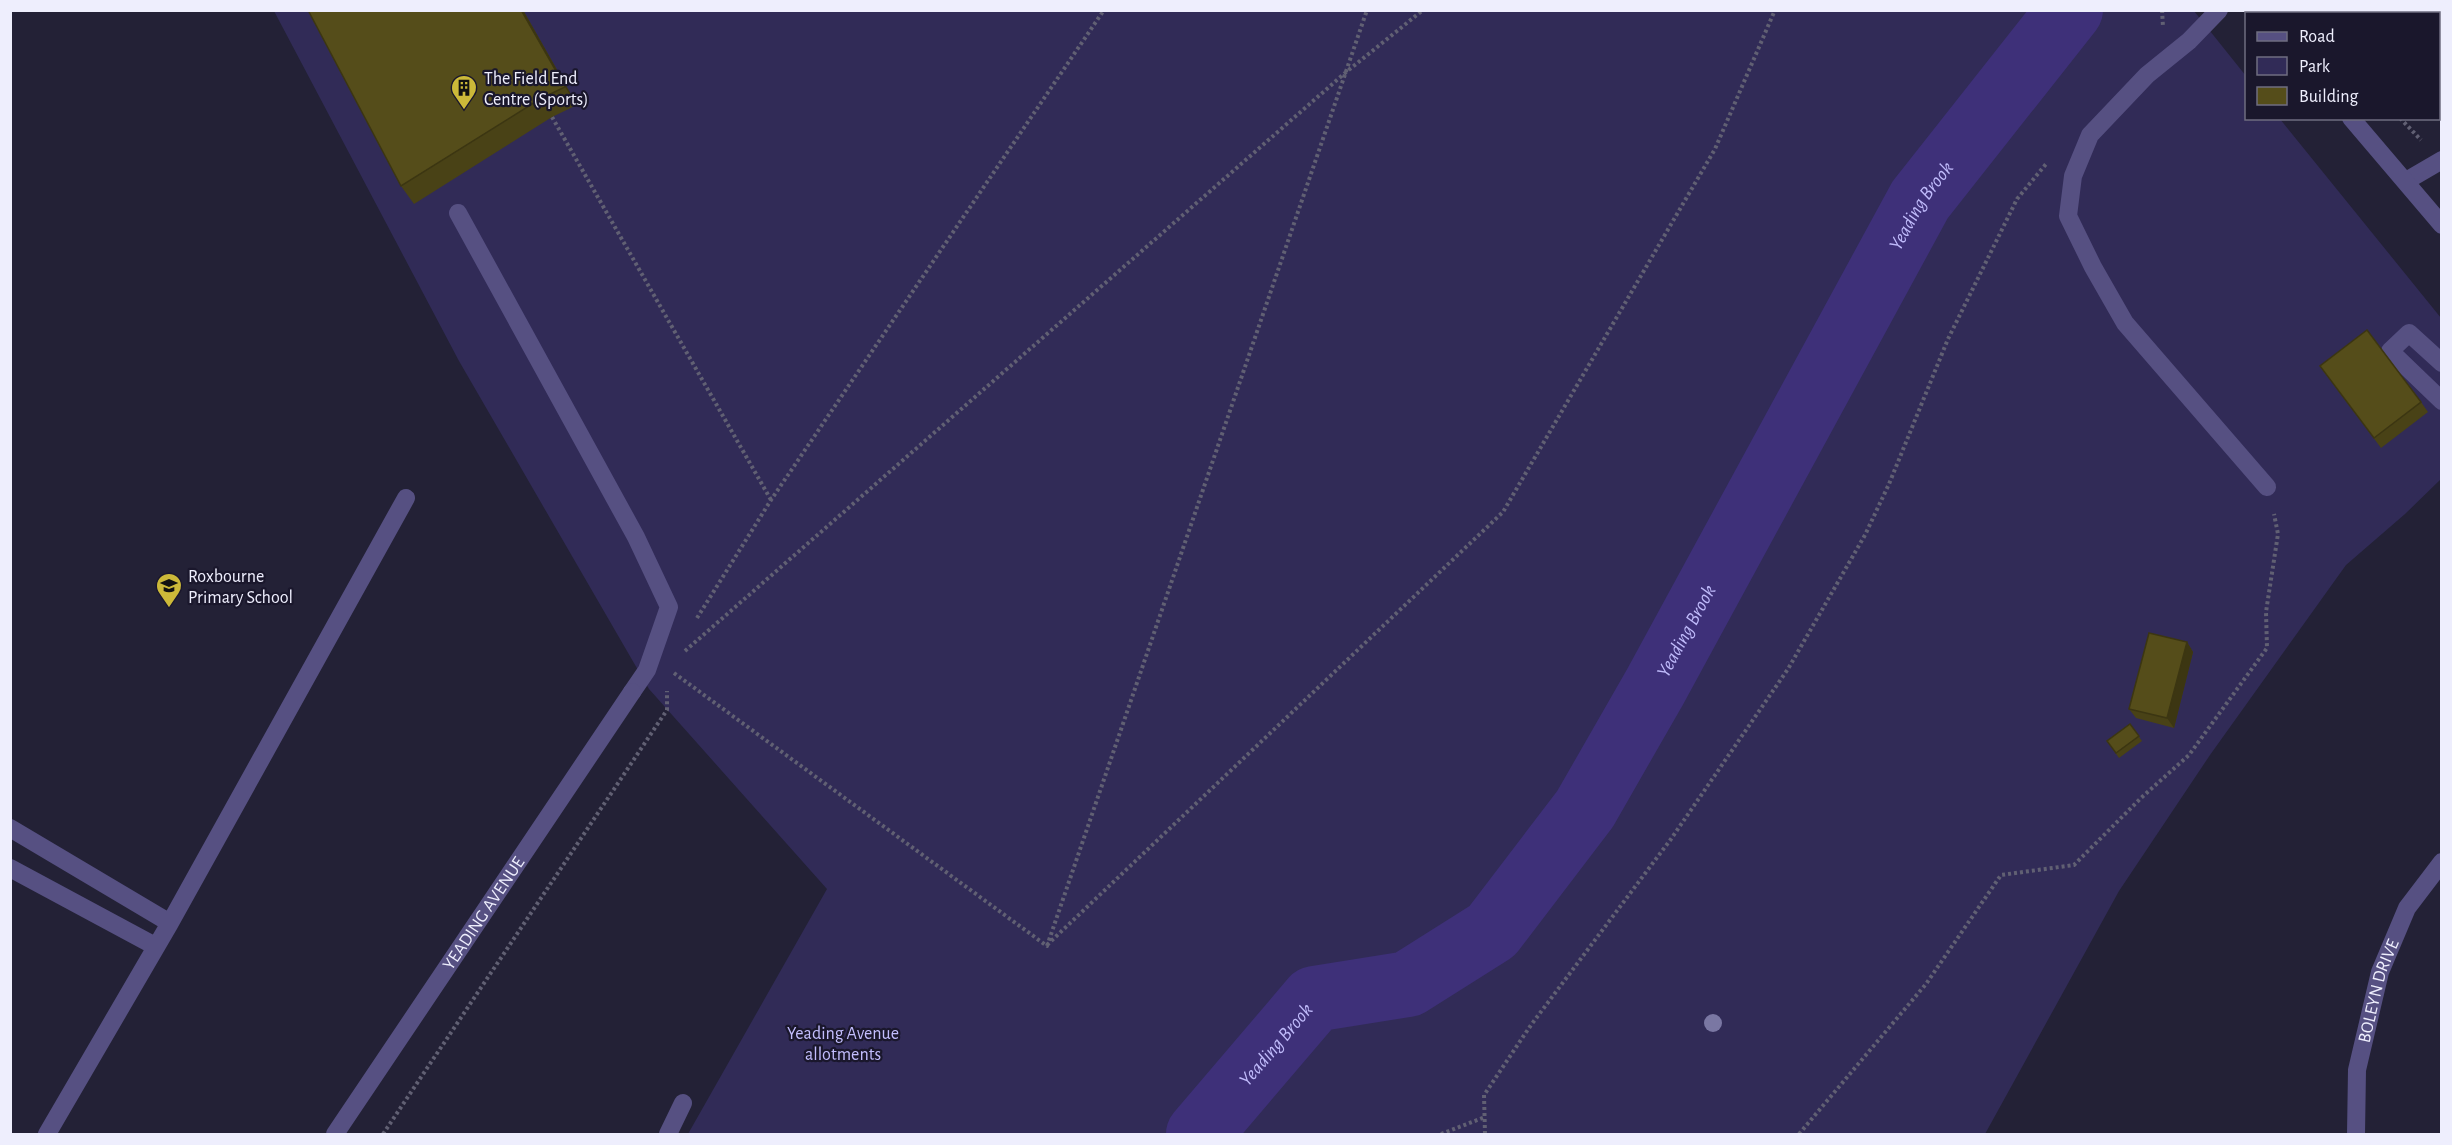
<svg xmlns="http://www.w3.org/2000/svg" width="2452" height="1145" font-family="'Alegreya Sans',sans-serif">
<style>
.green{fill:#312b57}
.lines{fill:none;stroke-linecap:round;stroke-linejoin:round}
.river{stroke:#3e3079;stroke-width:66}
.path{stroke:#616073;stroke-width:4;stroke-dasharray:3 3;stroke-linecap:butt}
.service{stroke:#565082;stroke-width:18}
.minor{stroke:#565082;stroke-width:18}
.tertiary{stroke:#565082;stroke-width:18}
.tree{fill:#7a77a3}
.wall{fill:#494216}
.shaded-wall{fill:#3c3612}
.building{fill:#554d1a;stroke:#3c3612;stroke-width:1.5}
.labels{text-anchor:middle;stroke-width:4.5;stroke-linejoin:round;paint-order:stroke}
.poi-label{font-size:18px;fill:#eeeefd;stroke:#1a172c;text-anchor:start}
.street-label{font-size:18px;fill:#eeeefd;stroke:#1a172c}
.park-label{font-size:18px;fill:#c2bdfd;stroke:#1a172c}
.water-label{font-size:20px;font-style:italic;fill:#bfbafa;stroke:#1a172c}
</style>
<rect width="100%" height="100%" fill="#232136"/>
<path class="green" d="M274,11H2194L2246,76V118L2280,119L2441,318V479L2405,514L2346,565L2210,755L2119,891L1985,1134H688L827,889L649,689L459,361Z"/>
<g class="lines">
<path class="river" id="s1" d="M1199,1134L1314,999L1408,984L1492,931L1585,809L1655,687L1920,200L2070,10"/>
<path class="path" d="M2162,10L2163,27
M552,117L771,500
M2400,118L2421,140
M697,618L771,500L1104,10
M685,651L1345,73L1423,10
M674,673L1047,946L1367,10
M1047,945L1503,512L1715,149L1775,10
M383,1134L667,710V691
M1441,1134L1485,1117
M1485,1134L1484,1095L1531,1025L1671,839L1788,669L1865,535L1889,484L1948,339L2017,199L2046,164
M1799,1134L1926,984L2001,875L2074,865L2141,798L2189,755L2267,648L2266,612L2278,534L2274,514"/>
<path class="service" d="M2219,10L2189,41L2147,75L2090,135L2073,176L2068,216L2093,267L2125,323L2267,487
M458,213L636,537L669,607L647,670L632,692
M2442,363L2409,333L2390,351L2442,401
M10,828L170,923L47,1134
M10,868L155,946
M170,923L406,498
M668,1134L683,1103"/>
<g class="minor">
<path d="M2406,181L2442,160"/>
<path id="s2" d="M335,1134L632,692"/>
<path id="s3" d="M2356,1134L2357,1070L2380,972L2407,908L2442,862"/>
</g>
<path class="tertiary" d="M2255,10L2257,14
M2351,118L2442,225"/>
</g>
<circle class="tree" cx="1713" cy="1023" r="9"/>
<path class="wall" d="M308,10H523L577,105L552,117L414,204L401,186Z
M2343,10H2442V52L2439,54V14H2346Z
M2320,366L2421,402L2428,412L2381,448Z
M2187,642L2193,652L2174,728L2136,718L2129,709Z
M2130,724L2142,741L2119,758L2107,741Z"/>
<path class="shaded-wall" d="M521,10H523L577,105L565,87Z
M2187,642L2193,652L2174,728L2167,718Z"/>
<path class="building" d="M308,10H521L565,87L540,99L401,186Z
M2346,10H2442V21L2439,25V14H2348Z
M2367,330L2421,402L2374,438L2320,366Z
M2149,633L2187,642L2167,718L2129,709Z
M2130,724L2139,736L2116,753L2107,741Z"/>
<defs>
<symbol id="building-pin" viewBox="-11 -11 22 30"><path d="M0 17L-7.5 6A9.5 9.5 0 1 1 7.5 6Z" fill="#ccb939" stroke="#1a172c"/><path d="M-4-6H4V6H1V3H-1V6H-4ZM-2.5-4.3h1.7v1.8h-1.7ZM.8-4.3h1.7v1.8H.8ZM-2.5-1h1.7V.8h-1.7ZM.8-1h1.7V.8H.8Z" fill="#111"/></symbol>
<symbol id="school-pin" viewBox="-11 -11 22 30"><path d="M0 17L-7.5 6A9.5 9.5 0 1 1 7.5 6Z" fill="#ccb939" stroke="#1a172c"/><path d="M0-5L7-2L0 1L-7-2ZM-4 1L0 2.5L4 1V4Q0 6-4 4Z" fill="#111"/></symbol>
</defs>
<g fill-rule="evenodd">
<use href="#building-pin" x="449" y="73" width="30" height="40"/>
<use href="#school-pin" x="154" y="571" width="30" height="40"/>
</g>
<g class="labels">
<g class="poi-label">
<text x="484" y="84">The Field End<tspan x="484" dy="21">Centre (Sports)</tspan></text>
<text x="188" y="582">Roxbourne<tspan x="188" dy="21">Primary School</tspan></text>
</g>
<g class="street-label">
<text dy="6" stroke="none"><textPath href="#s2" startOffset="266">YEADING AVENUE</textPath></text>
<text dy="6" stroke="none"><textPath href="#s3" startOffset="146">BOLEYN DRIVE</textPath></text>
</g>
<g class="park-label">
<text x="843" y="1039">Yeading Avenue<tspan x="843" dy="21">allotments</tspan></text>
</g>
<g class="water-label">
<text dy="7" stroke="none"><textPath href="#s1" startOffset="1216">Yeading Brook</textPath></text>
<text dy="7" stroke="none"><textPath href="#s1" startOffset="730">Yeading Brook</textPath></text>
<text dy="7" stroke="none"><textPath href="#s1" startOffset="118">Yeading Brook</textPath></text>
</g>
</g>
<rect width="2452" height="1145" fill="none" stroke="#eeeefd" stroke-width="24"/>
<rect x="2245" y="12" width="195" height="108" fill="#1a172c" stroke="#6f6d80" stroke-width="1.5"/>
<rect x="2257" y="32" width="30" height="9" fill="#565082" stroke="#6f6d80" stroke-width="1.5"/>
<text x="2299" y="42" font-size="18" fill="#eeeefd">Road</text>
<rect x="2257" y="57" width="30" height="18" fill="#312b57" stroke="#6f6d80" stroke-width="1.5"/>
<text x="2299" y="72" font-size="18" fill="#eeeefd">Park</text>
<rect x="2257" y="87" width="30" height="18" fill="#554d1a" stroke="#6f6d80" stroke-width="1.5"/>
<text x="2299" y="102" font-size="18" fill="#eeeefd">Building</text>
</svg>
